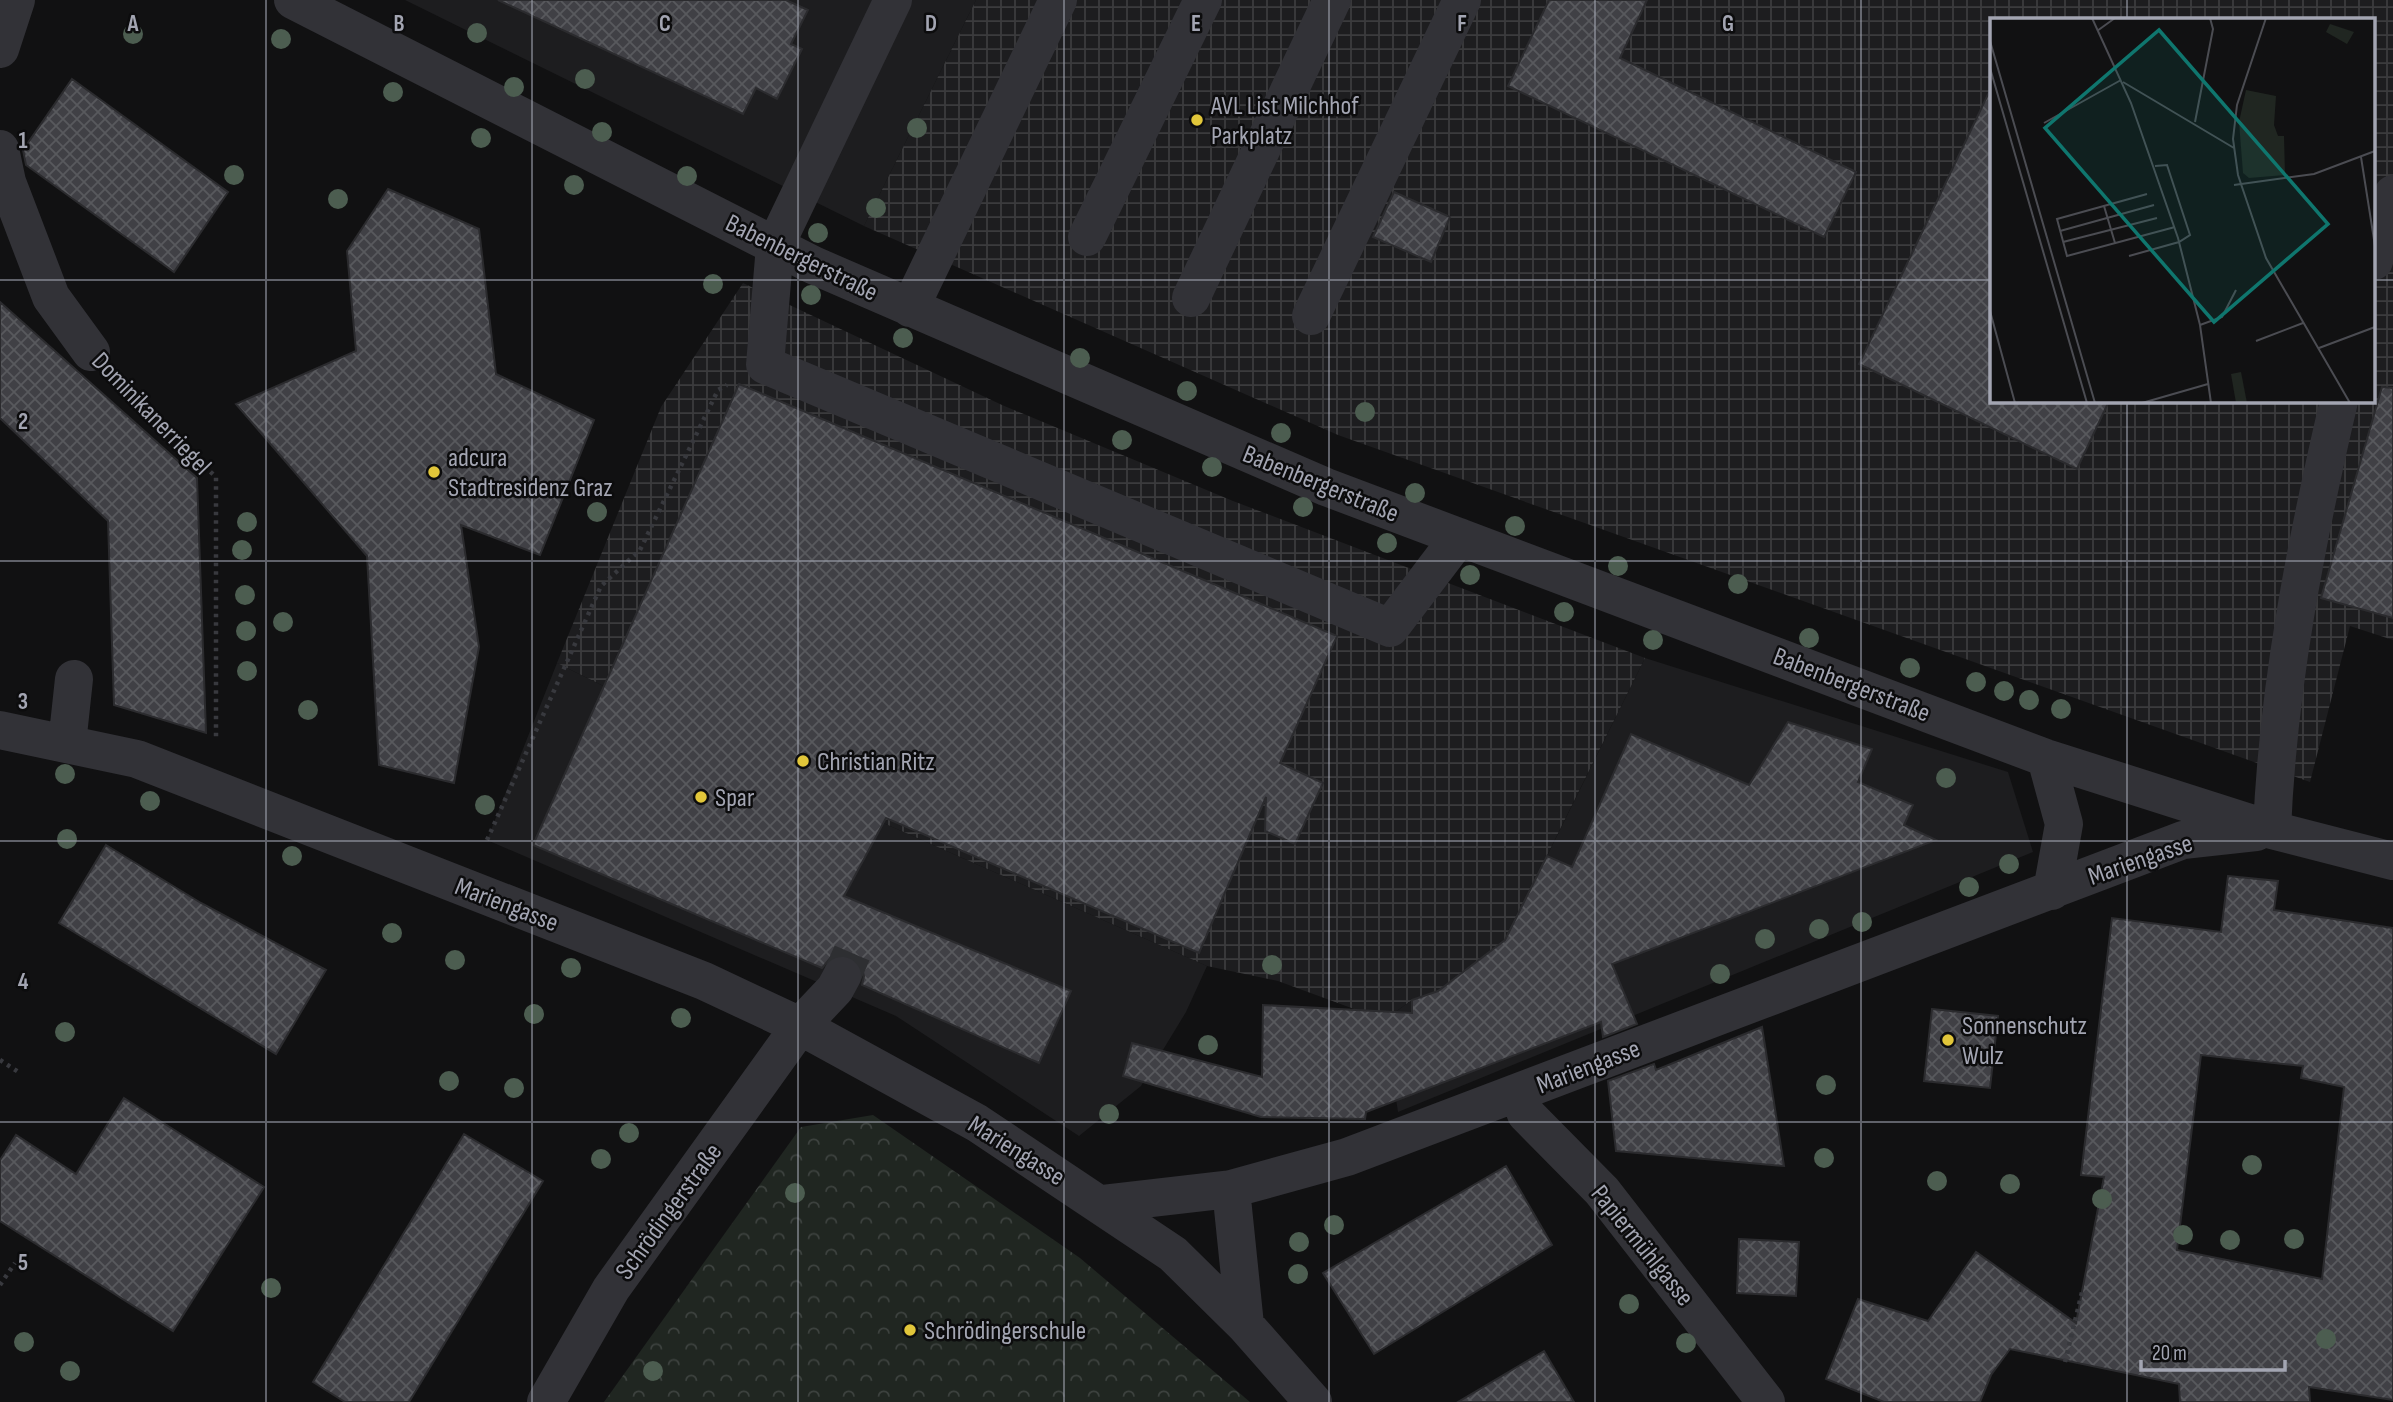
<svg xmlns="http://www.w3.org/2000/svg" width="2393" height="1402" font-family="'Sofia Sans Condensed',sans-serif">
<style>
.built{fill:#1d1d1f}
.industrial{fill:url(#industrial-grid);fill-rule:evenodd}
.park{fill:url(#park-crowns)}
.building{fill:url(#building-cross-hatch);stroke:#2b2b2e;stroke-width:2;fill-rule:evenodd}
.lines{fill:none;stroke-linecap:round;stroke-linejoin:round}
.minor-tunnel{stroke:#2e2f32;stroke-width:38;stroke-dasharray:38 19;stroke-linecap:butt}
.path{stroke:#38393e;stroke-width:4.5;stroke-dasharray:3.5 5;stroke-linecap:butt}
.minor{stroke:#323237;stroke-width:38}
.tree{fill:#4c5d50}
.grid{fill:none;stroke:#a3a5b2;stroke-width:2;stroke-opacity:0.55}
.poi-dot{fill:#e1c63a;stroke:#0c0c0d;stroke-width:2.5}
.labels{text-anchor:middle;stroke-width:5;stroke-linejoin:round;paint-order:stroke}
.poi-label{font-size:26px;fill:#a3a5b2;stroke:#0c0c0d;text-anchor:start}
.street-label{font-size:26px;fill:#a3a5b2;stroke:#0c0c0d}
.inset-road{fill:none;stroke:#4b4c52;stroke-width:2}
.view{fill:#0f766e;fill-opacity:0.15;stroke:#0f766e;stroke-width:3.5}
.inset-edge{fill:none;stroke:#a3a5b2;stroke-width:3.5}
.grid-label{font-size:23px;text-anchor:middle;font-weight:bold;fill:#a3a5b2;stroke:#0c0c0d;stroke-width:5;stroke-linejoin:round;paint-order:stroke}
</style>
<defs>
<pattern id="industrial-grid" width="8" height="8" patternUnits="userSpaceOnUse" patternTransform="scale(1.75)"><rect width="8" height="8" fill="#1d1d1f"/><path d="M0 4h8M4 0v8" fill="none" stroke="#3b3b3d"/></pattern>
<pattern id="park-crowns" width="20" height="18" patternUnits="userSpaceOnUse" patternTransform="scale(1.75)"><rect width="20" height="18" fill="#202621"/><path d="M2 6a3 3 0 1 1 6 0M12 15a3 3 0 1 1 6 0" fill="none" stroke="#3d423f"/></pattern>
<pattern id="building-cross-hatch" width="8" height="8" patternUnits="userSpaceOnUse" patternTransform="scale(1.75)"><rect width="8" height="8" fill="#404045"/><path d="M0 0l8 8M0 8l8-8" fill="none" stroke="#58595d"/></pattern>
</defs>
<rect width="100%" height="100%" fill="#111112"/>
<path class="built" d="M405,0H976L864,226Z
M1645,658L2008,772L2033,852L1398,1112L1384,1020L1412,1000L1438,991L1547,856Z
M557,663L863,814L1207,966L1186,1012L1141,1086L1079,1136L896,1016L487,840Z"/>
<path class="industrial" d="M976,0H2393V640L2350,626L2310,782L1338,435L864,226ZM1992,19H2374V401H1992Z
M743,283L1002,405L1233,501L1645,658L1505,940L1438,991L1412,1000L1384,1020L1278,981L1207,966L863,814L557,663L661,407Z"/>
<path class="park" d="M873,1115L1080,1258L1250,1402H604L801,1127Z"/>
<path class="building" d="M498,0H786L808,10L791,44L802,49L777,99L756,88L743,114Z
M1549,0H1647L1620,58L1856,172L1824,237L1508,86Z
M72,79L228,192L174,272L26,165L23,150Z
M1992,86V401H2109L2077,469L1859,364Z
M388,189L479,229L496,374L594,420L540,555L461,525L479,647L454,783L379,765L367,556L236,404L356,351L347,251Z
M1394,192L1450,217L1431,262L1373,237Z
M0,302L197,478L206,733L114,705L108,521L0,418Z
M739,384L1337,636L1280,763L1323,783L1295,844L1265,831L1266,797L1199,953L886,818L844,896L1071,991L1039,1063L862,985L864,976L861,965L852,956L841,954L831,957L822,968L533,845Z
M2382,387L2393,388V618L2321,598Z
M1788,722L1872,749L1858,782L1913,805L1904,825L1936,840L1612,964L1637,1024L1603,1037L1601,1022L1366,1112L1365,1119L1261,1117L1123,1076L1132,1043L1262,1077L1263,1005L1412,1013V1000L1438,991L1505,940L1547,856L1572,867L1631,734L1749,785Z
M106,845L201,903L326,970L276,1054L59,923Z
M2228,876L2278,881L2274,910L2393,928V1400L2309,1387L2310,1402H2180L2179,1384L2010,1349L1991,1375L1980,1402H1884L1826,1379L1858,1299L1928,1321L1976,1252L2076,1323L2104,1177L2081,1175L2112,918L2221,932ZM2201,1055L2303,1066L2301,1078L2344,1087L2322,1279L2177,1250Z
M1932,1009L1998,1016L1990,1088L1924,1081Z
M1762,1027L1784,1166L1616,1151L1608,1081L1654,1064L1656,1070Z
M124,1098L264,1187L173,1331L0,1221V1160L16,1135L76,1174Z
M464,1134L543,1181L409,1402H345L313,1382Z
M1506,1166L1552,1245L1374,1354L1323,1273Z
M1739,1239L1799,1242L1796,1296L1737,1293Z
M1544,1351L1574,1402H1458Z"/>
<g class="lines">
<path class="minor-tunnel" d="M842,976L852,953"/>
<path class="path" d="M119,383L146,412L216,477V739
M487,840L601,586L640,550L718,390L727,385
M0,1060L20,1073
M0,1285L15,1263
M2065,1362L2082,1292"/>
<path class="minor" d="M293,0L813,265L1326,487L2046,758L2272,830L2393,861
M893,0L775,246L765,365L1390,628L1459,537
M0,49L16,0
M0,149L7,182L51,297L91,352
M1087,237L1203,0
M2374,261L2393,194
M1191,298L1332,0
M910,308L1058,0
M1311,316L1462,0
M0,730L137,759L704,981L800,1026L977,1123L1173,1254L1245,1325L1313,1402
M67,744L74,679
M2046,758L2064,824L2052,891
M2272,830C2278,685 2306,542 2339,401
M1518,1092L1526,1114L1602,1191L1766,1402
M1231,1189L1245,1325
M1101,1204L1231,1189L1347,1157L2183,840L2256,832
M546,1402L611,1289L800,1026L835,989L842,976"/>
</g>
<g class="tree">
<circle cx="477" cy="33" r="10"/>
<circle cx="133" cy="34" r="10"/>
<circle cx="281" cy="39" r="10"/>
<circle cx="585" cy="79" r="10"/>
<circle cx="514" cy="87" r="10"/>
<circle cx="393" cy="92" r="10"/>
<circle cx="917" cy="128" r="10"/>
<circle cx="602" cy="132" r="10"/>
<circle cx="481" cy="138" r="10"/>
<circle cx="234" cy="175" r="10"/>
<circle cx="687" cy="176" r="10"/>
<circle cx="574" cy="185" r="10"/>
<circle cx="338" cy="199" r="10"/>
<circle cx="876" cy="208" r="10"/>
<circle cx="818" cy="233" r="10"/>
<circle cx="713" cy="284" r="10"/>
<circle cx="811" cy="295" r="10"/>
<circle cx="903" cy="338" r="10"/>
<circle cx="1080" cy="358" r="10"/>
<circle cx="1187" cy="391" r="10"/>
<circle cx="1365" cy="412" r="10"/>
<circle cx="1281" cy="433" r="10"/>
<circle cx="1122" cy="440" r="10"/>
<circle cx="1212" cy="467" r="10"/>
<circle cx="1415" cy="493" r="10"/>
<circle cx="1303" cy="507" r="10"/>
<circle cx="597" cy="512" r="10"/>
<circle cx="247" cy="522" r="10"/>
<circle cx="1515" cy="526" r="10"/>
<circle cx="1387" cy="543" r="10"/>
<circle cx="242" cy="550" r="10"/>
<circle cx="1618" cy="566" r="10"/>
<circle cx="1470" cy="575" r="10"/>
<circle cx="1738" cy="584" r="10"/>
<circle cx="245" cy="595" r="10"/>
<circle cx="1564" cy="612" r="10"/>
<circle cx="283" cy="622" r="10"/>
<circle cx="246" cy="631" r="10"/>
<circle cx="1809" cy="638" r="10"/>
<circle cx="1653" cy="640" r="10"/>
<circle cx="1910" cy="668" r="10"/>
<circle cx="247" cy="671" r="10"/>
<circle cx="1976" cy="682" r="10"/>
<circle cx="2004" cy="691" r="10"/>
<circle cx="2029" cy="700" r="10"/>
<circle cx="2061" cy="709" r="10"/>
<circle cx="308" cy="710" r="10"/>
<circle cx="65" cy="774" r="10"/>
<circle cx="1946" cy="778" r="10"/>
<circle cx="150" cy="801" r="10"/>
<circle cx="485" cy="805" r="10"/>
<circle cx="67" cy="839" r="10"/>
<circle cx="292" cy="856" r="10"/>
<circle cx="2009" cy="864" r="10"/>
<circle cx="1969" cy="887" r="10"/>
<circle cx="1862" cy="922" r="10"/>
<circle cx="1819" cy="929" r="10"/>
<circle cx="392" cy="933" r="10"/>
<circle cx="1765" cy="939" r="10"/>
<circle cx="455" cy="960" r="10"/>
<circle cx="1272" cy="965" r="10"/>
<circle cx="571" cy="968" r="10"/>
<circle cx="1720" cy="974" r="10"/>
<circle cx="534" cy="1014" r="10"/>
<circle cx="681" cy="1018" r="10"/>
<circle cx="65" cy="1032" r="10"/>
<circle cx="1208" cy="1045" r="10"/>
<circle cx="449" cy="1081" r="10"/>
<circle cx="1826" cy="1085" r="10"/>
<circle cx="514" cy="1088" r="10"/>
<circle cx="1109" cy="1114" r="10"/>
<circle cx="629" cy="1133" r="10"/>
<circle cx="1824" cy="1158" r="10"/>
<circle cx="601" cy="1159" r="10"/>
<circle cx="2252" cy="1165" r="10"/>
<circle cx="1937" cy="1181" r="10"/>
<circle cx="2010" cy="1184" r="10"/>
<circle cx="795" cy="1193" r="10"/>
<circle cx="2102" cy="1199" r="10"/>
<circle cx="1334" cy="1225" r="10"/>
<circle cx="2183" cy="1235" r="10"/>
<circle cx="2294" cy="1239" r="10"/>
<circle cx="2230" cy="1240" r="10"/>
<circle cx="1299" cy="1242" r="10"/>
<circle cx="1298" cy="1274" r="10"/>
<circle cx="271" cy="1288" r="10"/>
<circle cx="1629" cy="1304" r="10"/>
<circle cx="2326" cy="1339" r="10"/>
<circle cx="24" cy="1342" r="10"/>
<circle cx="1686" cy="1343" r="10"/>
<circle cx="70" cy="1371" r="10"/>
<circle cx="653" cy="1371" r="10"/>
</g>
<path class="grid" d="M266,0V1402M532,0V1402M798,0V1402M1064,0V1402M1329,0V1402M1595,0V1402M1861,0V1402M2127,0V19M0,280H1992M2374,280H2393M2127,401V1402M0,561H2393M0,841H2393M0,1122H2393"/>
<g class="poi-dot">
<circle cx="1197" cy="120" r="7"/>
<circle cx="434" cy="472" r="7"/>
<circle cx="803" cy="761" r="7"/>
<circle cx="701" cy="797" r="7"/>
<circle cx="1948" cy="1040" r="7"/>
<circle cx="910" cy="1330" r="7"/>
</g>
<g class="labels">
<g class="poi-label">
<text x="1211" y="114">AVL List Milchhof<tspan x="1211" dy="30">Parkplatz</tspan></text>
<text x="448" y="466">adcura<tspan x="448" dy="30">Stadtresidenz Graz</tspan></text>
<text x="817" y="770">Christian Ritz</text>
<text x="715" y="806">Spar</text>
<text x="1962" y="1034">Sonnenschutz<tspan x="1962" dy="30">Wulz</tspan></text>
<text x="924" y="1339">Schrödingerschule</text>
</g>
<g class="street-label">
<text transform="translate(802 257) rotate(26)" y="9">Babenbergerstraße</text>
<text transform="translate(152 413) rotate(46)" y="9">Dominikanerriegel</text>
<text transform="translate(1321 483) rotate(22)" y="9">Babenbergerstraße</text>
<text transform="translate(1852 684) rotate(21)" y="9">Babenbergerstraße</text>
<text transform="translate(2140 859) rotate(-19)" y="9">Mariengasse</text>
<text transform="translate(507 904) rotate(21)" y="9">Mariengasse</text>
<text transform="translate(1588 1066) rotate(-21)" y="9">Mariengasse</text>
<text transform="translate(1017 1150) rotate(32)" y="9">Mariengasse</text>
<text transform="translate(668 1211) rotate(-54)" y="9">Schrödingerstraße</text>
<text transform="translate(1643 1245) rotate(51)" y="9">Papiermühlgasse</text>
</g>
</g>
<g transform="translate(1990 18)">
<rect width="385" height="385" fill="#111112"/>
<path d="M251,354L257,385H246L241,356Z" fill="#202621"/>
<path d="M340,6L364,14L357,26L336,14ZM256,72L286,78L284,107L288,118H294L295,157L259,160L253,155L249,104Z" fill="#202621"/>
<path class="inset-road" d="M102,0L141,85L188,220L210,307L221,385M276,0L247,87L243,121L248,157L276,240L360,385M107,13L125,0M0,23L105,385M0,50L97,385M133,64L244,130M205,104L223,11L220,0M54,105L131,62M371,139L385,228M244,167L324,156L385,133M157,176L67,201L77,238L185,209M114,188L125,225M70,213L164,187M73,224L167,200M139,238L189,224L200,217L177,147L165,148M0,293L25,385M210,307L232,299L246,272M266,323L313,305M329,330L385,309M152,385L218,366"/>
<path class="view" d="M169,12L338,206L224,304L55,110Z"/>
<rect width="385" height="385" class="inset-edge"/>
</g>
<g class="grid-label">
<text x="133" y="31">A</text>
<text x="399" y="31">B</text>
<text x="665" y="31">C</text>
<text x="931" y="31">D</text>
<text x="1196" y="31">E</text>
<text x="1462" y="31">F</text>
<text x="1728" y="31">G</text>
<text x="23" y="148">1</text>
<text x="23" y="429">2</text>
<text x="23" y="709">3</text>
<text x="23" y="989">4</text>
<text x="23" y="1270">5</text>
</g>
<path d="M2141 1360v10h144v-10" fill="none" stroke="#a3a5b2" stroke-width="3.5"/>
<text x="2152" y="1360" font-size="21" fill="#a3a5b2" stroke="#0c0c0d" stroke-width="5" paint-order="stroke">20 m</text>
</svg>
